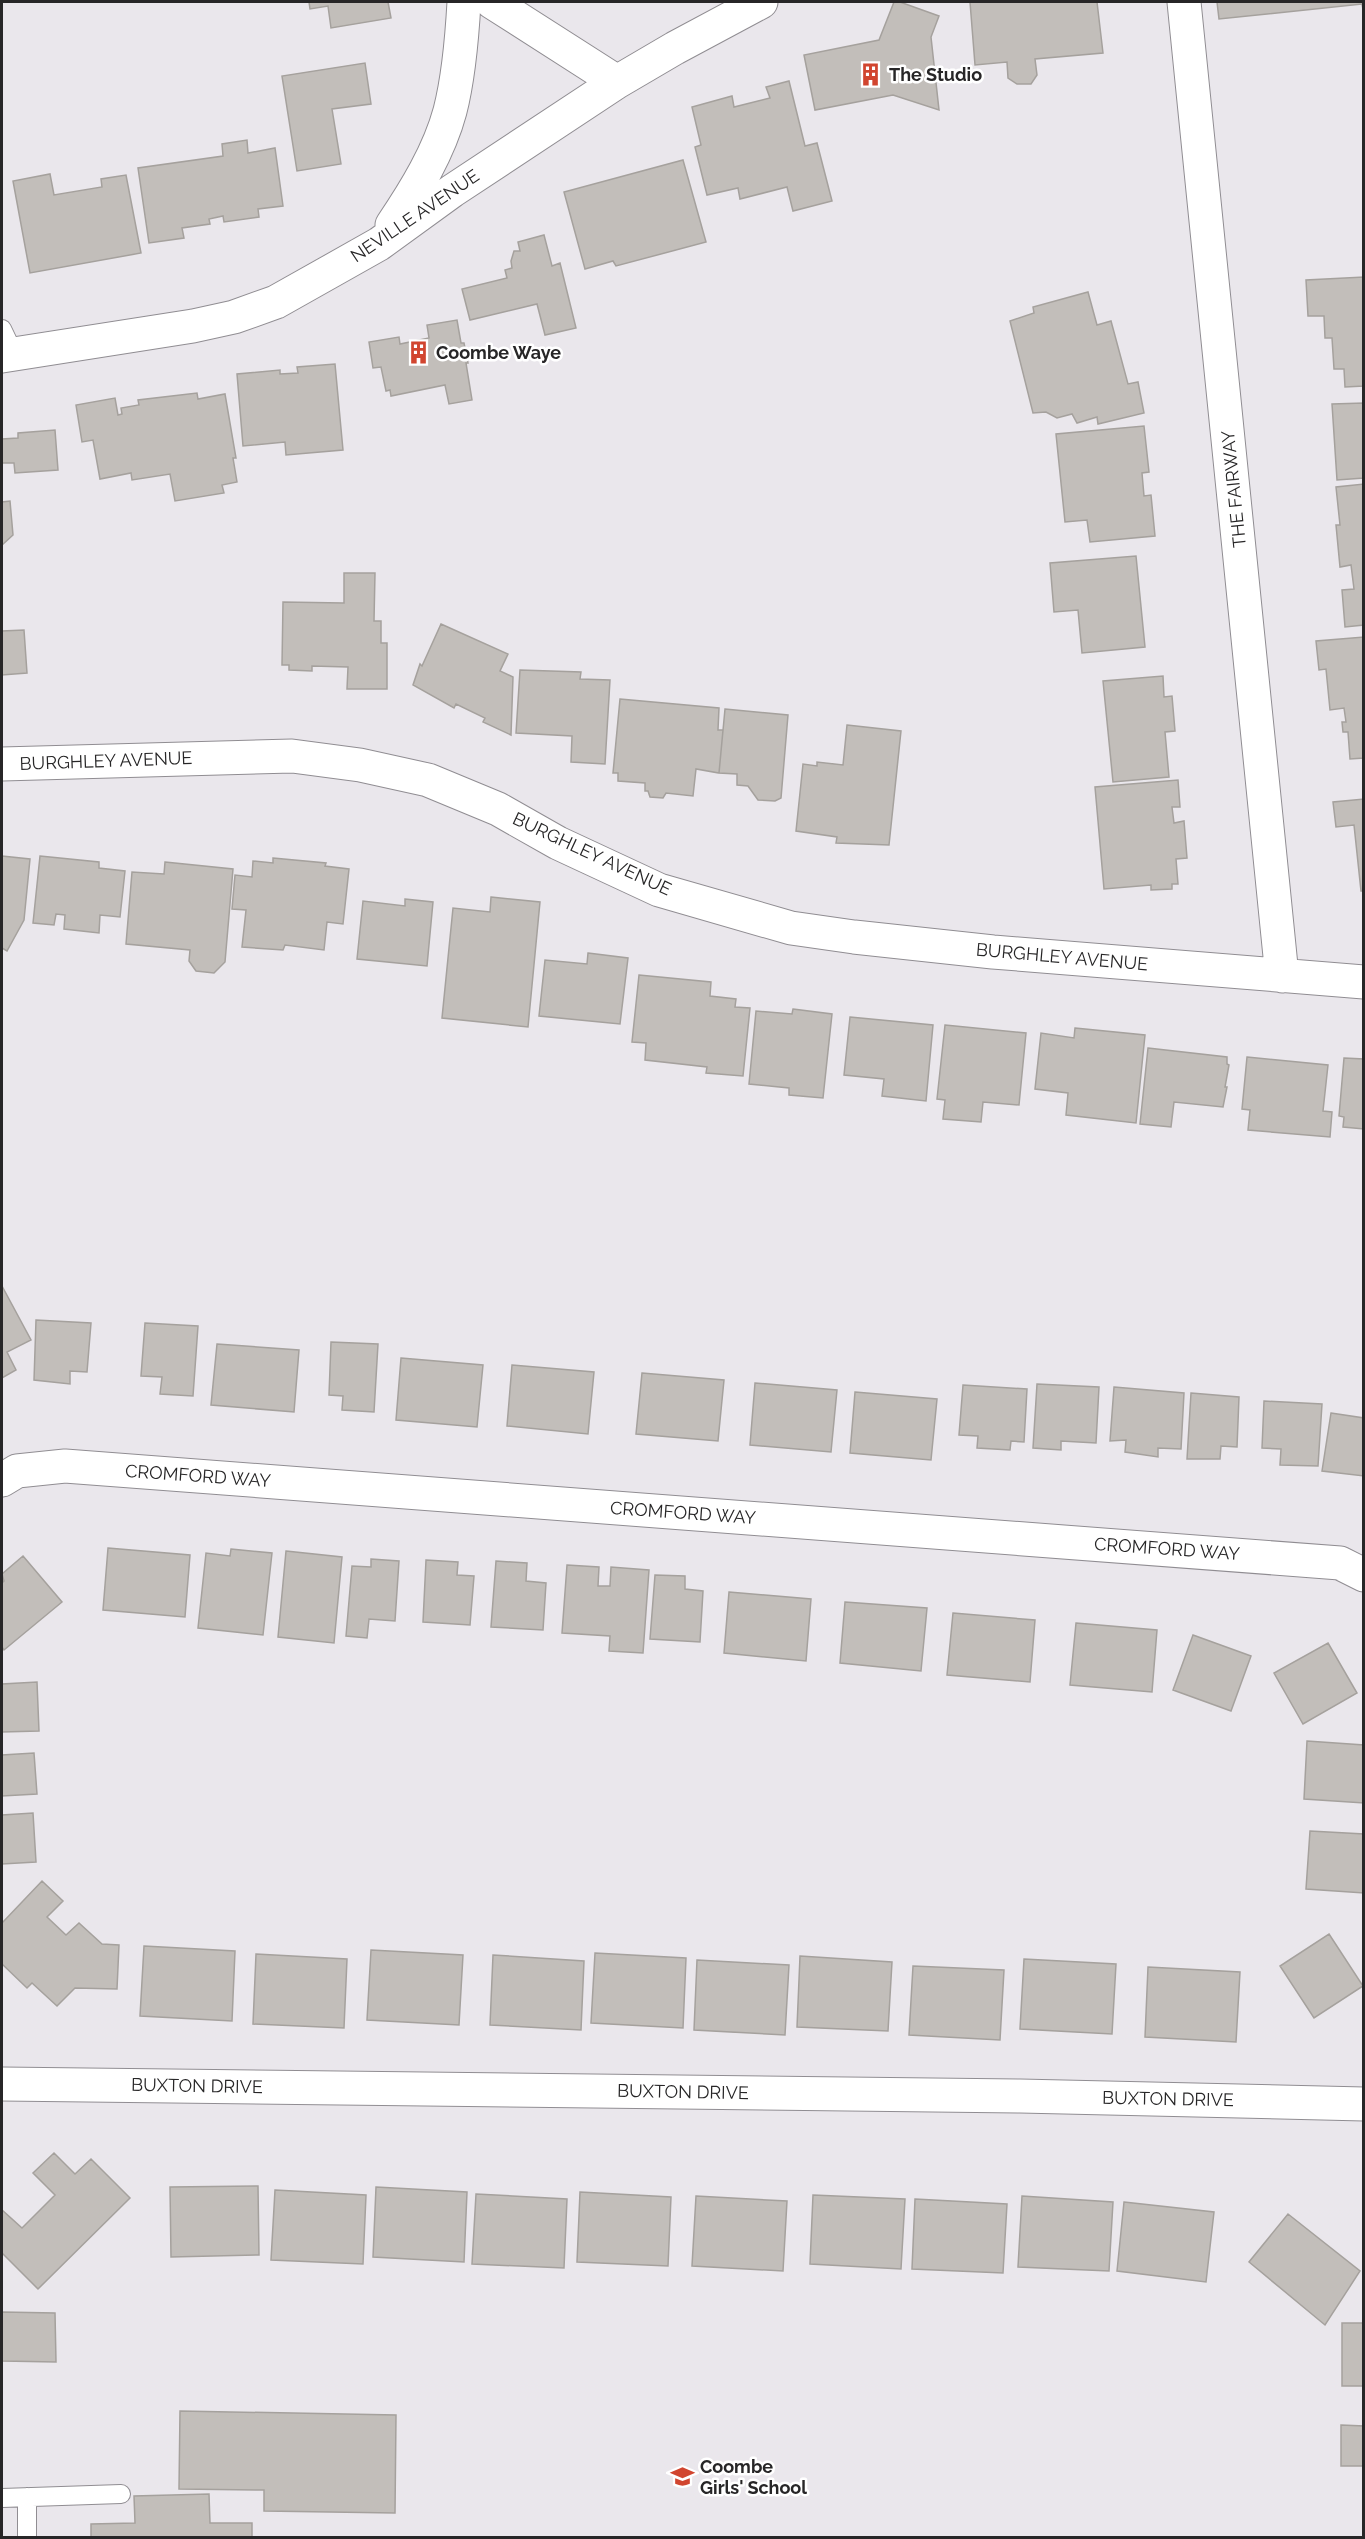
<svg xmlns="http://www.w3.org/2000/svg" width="1365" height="2539" font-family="Raleway,sans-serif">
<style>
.building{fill:#c2beba;stroke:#a5a19d;stroke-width:1.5}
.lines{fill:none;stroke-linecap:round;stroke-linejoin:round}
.lane-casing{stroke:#908d92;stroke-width:20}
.street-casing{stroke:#908d92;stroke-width:35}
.lane{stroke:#fff;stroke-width:18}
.street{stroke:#fff;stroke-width:33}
.labels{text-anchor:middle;stroke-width:5;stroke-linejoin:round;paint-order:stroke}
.poi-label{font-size:18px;font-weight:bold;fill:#272627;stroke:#fff;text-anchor:start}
.street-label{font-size:18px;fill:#272627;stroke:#fff}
</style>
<rect width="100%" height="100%" fill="#eae7ec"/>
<path class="building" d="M309,2H388L391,18L331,28L328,6L310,9Z
M894,2H900L939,16L931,37L939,110L893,95L815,110L804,55L879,40Z
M970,2H1097L1103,53L1035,59L1037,75L1031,84H1017L1008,78L1007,62L975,65Z
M1217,2H1364V14L1362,4L1219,19Z
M365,63L371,104L332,109L341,164L297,171L282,76Z
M789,81L805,146L817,143L832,201L793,211L787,187L740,199L738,188L707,195L695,147L701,145L692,107L732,96L734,107L770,98L766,87Z
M247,140L248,153L275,148L283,206L258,209L259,217L224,222L223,216L209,219L210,224L182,228L184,238L149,243L138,168L223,156L222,144Z
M683,160L706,242L616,266L613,261L585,269L564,192Z
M50,174L54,195L102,187L101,179L126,175L141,253L30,273L13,181Z
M544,235L552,266L560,263L576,328L545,335L537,304L470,320L462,289L507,278L505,270L512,268L511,261L514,251H520L518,242Z
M1364,277V386L1345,387L1344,369H1334L1332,338H1325L1324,316H1308L1306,280Z
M1088,292L1097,325L1111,321L1128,384L1138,382L1144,413L1098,424L1097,417L1077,423L1072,414L1057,418L1046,412L1033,413L1010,321L1034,313L1033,307Z
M457,320L461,343H464L468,363H466L472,400L449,404L445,385L391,396L390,390L386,391L381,367L373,368L369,342L399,337L400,344L429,338L427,325Z
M335,364L343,450L286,455L285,442L243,446L237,374L280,370V374L298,373L297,367Z
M197,393L198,399L225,394L236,458H233L237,482L222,485L224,493L175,501L170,474L132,480L131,473L100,479L93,440L82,442L76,405L115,398L118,415L122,414L121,408L139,405L138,400Z
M1364,403V478L1337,480L1332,404Z
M1144,426L1149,472L1142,473L1144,496L1151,495L1155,536L1090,542L1087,520L1065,522L1056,434Z
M55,430L58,470L15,473L14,463H2V439L18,438V433Z
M1364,484V625L1345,627L1342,590L1354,589L1351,565L1340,567L1336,525H1340L1336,487Z
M10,501L13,535L2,545V502Z
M1136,556L1145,647L1082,653L1078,610L1054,612L1050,563Z
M344,573H375L374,621H381V643H387V689H347L348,667L312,666V671L289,670V665H282L283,602L344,603Z
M441,624L508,654L500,671L513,677L511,735L483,722L485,718L456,704L454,708L413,685L420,664L422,666Z
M24,630L27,673L2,675V631Z
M1364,637V758L1350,759L1348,732H1343L1342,722H1346L1344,708L1330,710L1326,669L1319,670L1316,641Z
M520,670L581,672L580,679L610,680L605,764L571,762L572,736L516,733Z
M1163,676L1164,697L1172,696L1175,731L1165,732L1169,777L1113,782L1103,681Z
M620,699L719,708L718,730H723L719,773L696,769L693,796L666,793L663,798L650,797L648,791H645V783L618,781V773H613Z
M725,709L788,715L781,798L775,801L758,800L748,786L737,785V774L719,773Z
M847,725L901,731L889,845L836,843L837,837L796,831L803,764L817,766V762L843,765Z
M1178,780L1180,807H1172L1174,823L1184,821L1187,858L1176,859L1178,884H1172V889L1151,890V885L1104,889L1095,787Z
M1364,799V891H1361L1354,825L1336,827L1333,802Z
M2,856L30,859L24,920L7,951L2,948Z
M40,856L99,862V868L125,871L120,917L100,915L99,933L64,929L65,915L56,914L54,925L33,923Z
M273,858L326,863L325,866L349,869L343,924L327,922L324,950L285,945L283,950L242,947L246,910L232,909L235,875L252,877L253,861L273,863Z
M165,862L233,869L225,962L214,973L196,971L189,961L190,950L126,944L132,872L164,874Z
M491,897L540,902L528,1027L442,1018L453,908L490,912Z
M405,899L433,902L427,966L357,959L363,901L405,906Z
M588,953L628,958L620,1024L539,1016L545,960L587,964Z
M639,975L711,982L710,996L736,999L735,1007L750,1008L743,1076L706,1073L707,1067L645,1060L646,1043L632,1042Z
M793,1009L832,1014L823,1098L789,1095V1088L749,1084L756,1011L792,1014Z
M850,1017L933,1025L926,1101L882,1096L884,1079L844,1075Z
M945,1025L1026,1033L1019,1105L983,1102L981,1122L943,1119L945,1100L937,1099Z
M1075,1028L1145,1035L1136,1123L1066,1115L1068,1093L1035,1089L1041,1033L1074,1038Z
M1148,1048L1227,1057V1064L1229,1065L1225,1087H1227L1223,1107L1174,1102L1171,1127L1140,1124Z
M1247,1057L1328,1065L1323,1111L1332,1112L1330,1137L1248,1130L1250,1110L1242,1109Z
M1344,1058L1364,1059V1129L1343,1127L1344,1117L1339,1116Z
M2,1286L31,1340L7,1352L16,1370L2,1378Z
M36,1320L91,1323L87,1372L70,1371V1384L34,1380Z
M145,1323L198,1326L193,1396L160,1394L162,1377L141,1376Z
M331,1342L378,1344L374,1412L342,1410L343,1396L329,1395Z
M217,1344L299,1350L294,1412L211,1405Z
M401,1358L483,1365L477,1427L396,1420Z
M512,1365L594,1372L588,1434L507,1426Z
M642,1373L724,1380L718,1441L636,1434Z
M755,1383L837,1390L831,1452L750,1445Z
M1037,1384L1099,1387L1096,1443L1061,1441V1450L1033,1448Z
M963,1385L1027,1389L1024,1442L1011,1441L1010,1450L977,1448L978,1436L959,1435Z
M1114,1387L1184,1393L1181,1449L1158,1448V1457L1125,1452L1126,1440L1110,1441Z
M855,1392L937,1399L931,1460L850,1453Z
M1191,1393L1239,1397L1237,1447L1221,1446L1220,1459H1187Z
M1264,1401L1322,1404L1318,1466L1280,1465L1281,1449L1262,1448Z
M1331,1413L1364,1418V1476L1322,1471Z
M108,1548L190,1555L185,1617L103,1610Z
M231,1549L272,1553L263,1635L198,1628L206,1553L230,1556Z
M286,1551L342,1557L334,1643L278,1637Z
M23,1556L62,1602L4,1650L2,1647V1583L4,1581L2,1574Z
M371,1559L399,1561L395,1621L369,1619L367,1638L346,1636L352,1566L371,1567Z
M426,1560L458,1562L457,1575L474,1576L470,1625L423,1622Z
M496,1561L527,1563L526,1581L546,1583L543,1630L491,1627Z
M567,1565L599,1567L598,1586H610L611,1567L649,1570L643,1653L609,1651L610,1636L562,1633Z
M655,1575L685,1576V1589L703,1591L700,1642L650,1639Z
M729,1592L811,1599L806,1661L724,1653Z
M845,1602L927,1608L921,1671L840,1663Z
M953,1613L1035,1620L1030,1682L947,1675Z
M1076,1623L1157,1630L1152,1692L1070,1685Z
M1193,1635L1251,1656L1231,1711L1173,1690Z
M1328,1643L1357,1693L1303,1724L1274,1673Z
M37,1682L39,1731L2,1732V1684Z
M1307,1741L1364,1745V1803L1304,1799Z
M34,1753L37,1794L2,1796V1755Z
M33,1813L36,1862L2,1864V1815Z
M1310,1831L1364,1834V1893L1306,1889Z
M42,1881L63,1901L47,1917L66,1935L79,1923L102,1944L119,1945L117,1989L75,1988L57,2006L32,1983L27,1988L2,1964V1923Z
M1329,1934L1363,1986L1314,2018L1280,1966Z
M144,1946L235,1951L232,2021L140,2016Z
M371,1950L463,1955L459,2025L367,2020Z
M595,1953L686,1958L683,2028L591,2023Z
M256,1954L347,1959L344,2028L253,2024Z
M493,1955L584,1961L581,2030L490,2025Z
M800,1956L892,1962L888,2031L797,2027Z
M1024,1959L1116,1964L1112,2034L1020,2029Z
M697,1960L789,1965L785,2035L694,2030Z
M913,1966L1004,1970L1000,2040L909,2035Z
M1148,1967L1240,1972L1236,2042L1145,2037Z
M54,2153L75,2174L91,2159L130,2198L38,2289L2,2253V2210L22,2228L55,2195L33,2173Z
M258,2186L259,2255L171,2257L170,2187Z
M376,2187L467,2192L464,2262L373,2257Z
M275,2190L366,2195L363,2264L271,2260Z
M580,2192L671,2197L668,2266L577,2262Z
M476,2194L567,2199L564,2268L472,2264Z
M813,2195L905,2199L901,2269L810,2264Z
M696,2196L787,2201L783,2271L692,2266Z
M1022,2196L1113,2202L1109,2271L1018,2267Z
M915,2199L1007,2204L1003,2273L912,2269Z
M1124,2202L1214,2212L1206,2282L1117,2271Z
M1288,2214L1360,2271L1325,2325L1249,2262Z
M2,2312L55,2313L56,2362L2,2361Z
M1342,2323H1364V2386H1342Z
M180,2411L396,2415L395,2513L264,2511V2490L179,2489Z
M1341,2425L1364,2426V2466H1341Z
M209,2494L210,2523H252V2538H91V2524L135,2523L134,2496Z"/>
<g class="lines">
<defs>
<path id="lane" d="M2,329L14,354
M27,2497V2538
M2,2498L121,2494"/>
<path id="street" d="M492,2L617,82
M1184,2L1282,976
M392,225C415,191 439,152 450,111C459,76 462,38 464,2
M2,356L193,326L234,317L276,302L379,244L452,191L617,82L675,48L761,2
M2,764L292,756L360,765L428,780L498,809L558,843L659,890L791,928L854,937L993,952L1364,982
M2,1480L17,1471L65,1466L1340,1563L1364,1575
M2,2084L1020,2096L1364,2104"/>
</defs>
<use href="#lane" class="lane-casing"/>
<use href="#street" class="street-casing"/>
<use href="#lane" class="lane"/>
<use href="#street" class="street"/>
</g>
<defs>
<symbol id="building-bare" viewBox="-9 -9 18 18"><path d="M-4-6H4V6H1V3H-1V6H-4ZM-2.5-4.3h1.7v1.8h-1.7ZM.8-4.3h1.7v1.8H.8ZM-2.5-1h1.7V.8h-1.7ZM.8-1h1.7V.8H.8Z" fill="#d1452f" stroke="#fff" stroke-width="2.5" paint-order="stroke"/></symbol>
<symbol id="school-bare" viewBox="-9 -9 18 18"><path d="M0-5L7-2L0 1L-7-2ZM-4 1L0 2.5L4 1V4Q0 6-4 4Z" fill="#d1452f" stroke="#fff" stroke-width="2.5" paint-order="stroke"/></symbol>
</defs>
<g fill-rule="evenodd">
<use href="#building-bare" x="854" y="58" width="33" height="33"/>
<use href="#building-bare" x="402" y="336" width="33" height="33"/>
<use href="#school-bare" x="666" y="2460" width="33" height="33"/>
</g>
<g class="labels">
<g class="poi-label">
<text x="889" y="81">The Studio</text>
<text x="436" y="359">Coombe Waye</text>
<text x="700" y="2473">Coombe<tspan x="700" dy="21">Girls' School</tspan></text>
</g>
<g class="street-label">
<text transform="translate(415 216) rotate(-34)" y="6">NEVILLE AVENUE</text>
<text transform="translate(1234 489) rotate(-96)" y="6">THE FAIRWAY</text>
<text transform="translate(106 761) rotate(-2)" y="6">BURGHLEY AVENUE</text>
<text transform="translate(592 854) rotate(25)" y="6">BURGHLEY AVENUE</text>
<text transform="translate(1062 957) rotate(5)" y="6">BURGHLEY AVENUE</text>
<text transform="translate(198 1476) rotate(4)" y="6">CROMFORD WAY</text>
<text transform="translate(683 1513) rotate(4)" y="6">CROMFORD WAY</text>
<text transform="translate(1167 1549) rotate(4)" y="6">CROMFORD WAY</text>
<text transform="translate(197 2086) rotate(1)" y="6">BUXTON DRIVE</text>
<text transform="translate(683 2092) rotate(1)" y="6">BUXTON DRIVE</text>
<text transform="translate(1168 2099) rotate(1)" y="6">BUXTON DRIVE</text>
</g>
</g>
<rect width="1365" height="2539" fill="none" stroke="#272627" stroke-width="6"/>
</svg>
